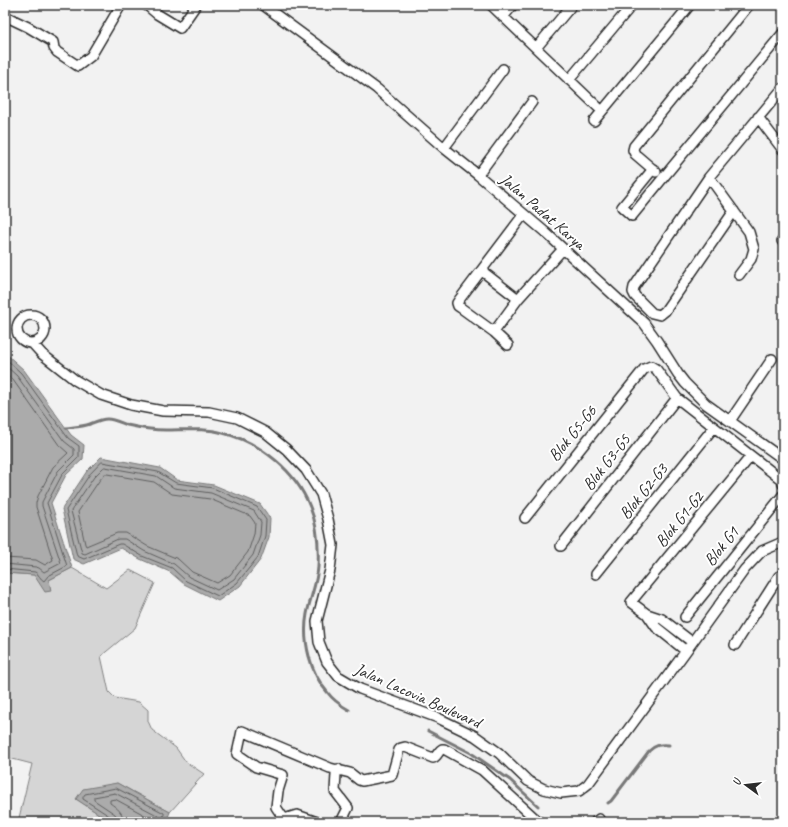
<svg xmlns="http://www.w3.org/2000/svg" width="788" height="827" font-family="Caveat,sans-serif">
<style>
.green{fill:#d5d5d5;stroke:#808080}
.water{fill:#ababab;stroke:#787878}
.lines{fill:none;stroke-linecap:round;stroke-linejoin:round}
.shore{stroke:#5e5e5e;stroke-width:1}
.stream{stroke:#787878;stroke-width:3}
.street-casing{stroke:#2b2b2b;stroke-width:12}
.street{stroke:#fff;stroke-width:9}
.labels{text-anchor:middle;stroke-width:4;stroke-linejoin:round;paint-order:stroke}
.street-label{font-size:17px;fill:#2b2b2b;stroke:#fff}
</style>
<rect width="100%" height="100%" fill="#f2f2f2"/>
<filter id="ink" filterUnits="userSpaceOnUse"><feTurbulence type="fractalNoise" baseFrequency=".025" numOctaves="2"/><feDisplacementMap in="SourceGraphic" scale="8" xChannelSelector="R" yChannelSelector="G"/><feConvolveMatrix kernelMatrix="1 2 1 2 8 2 1 2 1" color-interpolation-filters="sRGB"/></filter>
<g filter="url(#ink)">
<path class="green" d="M72,568L106,588L130,570L155,583L135,628L101,656L109,692L115,698L139,702L148,710V721L152,730L176,748L186,762L204,774L170,812L117,783L76,799L111,822H18L32,764L5,757V573L34,575L49,580Z"/>
<path class="water" d="M5,353L24,370L71,435L84,445L83,459L66,475L51,503L72,568L49,580L51,591L45,592L34,575L5,573Z
M101,457L160,468L177,480L214,485L260,504L270,518L269,537L261,559L240,586L218,601L184,584L170,572L140,559L121,548L84,564L73,559L62,509L87,471Z
M117,783L170,812L166,822H111L76,799L83,789Z"/>
<g class="lines">
<path class="shore" d="M5,358L21,373L68,438L79,446V457L63,473L47,503L67,566L48,576L44,581C40,579 39,574 35,572L5,569
M5,365L17,376L64,441L74,449V455L58,471L42,502V506L61,563L44,572L39,568L36,567L5,564
M5,373L13,380L59,445L68,453L53,467L38,496L36,503V507L53,560L45,565L36,560L5,558
M102,462L158,472L176,483L213,488L257,507L266,520L265,536L258,557L237,583L218,596L186,581L172,568L142,556L122,544H119L84,559L77,556L66,510L90,474Z
M105,467L156,476L174,488L211,493L254,511L261,522L260,535L253,555L234,579L217,590L189,577L174,564L144,551L125,539H118L85,554L82,553L71,511L94,477L103,468Z
M105,474H107L154,482L172,494L210,499L250,516L255,523L254,534L248,552L230,575L217,583L192,572L178,559L147,546L126,533H117L86,546L85,544L78,512L99,481Z
M113,822V819L111,817L83,799V797L85,794L116,788L164,813V815L162,822
M118,822L117,818L115,814L94,800V797L115,793L157,815L158,817L157,822
M124,822C123,812 117,808 110,803V800L115,799L150,818L151,822"/>
<path class="stream" d="M66,428C73,427 82,427 90,424C95,422 101,419 107,419C114,419 121,423 127,425C140,428 153,430 166,430C185,430 205,428 223,433C260,442 296,471 310,507C317,524 319,548 318,567C317,583 310,598 307,614C302,640 310,673 328,693C333,700 342,706 349,710
M428,731L471,753L510,780L538,806
M608,803L611,801L649,751C655,745 660,744 669,745"/>
<defs>
<path id="street" d="M146,5L150,8L157,14L180,28L196,5
M263,5L377,89L444,148L478,175L545,232L644,323L657,341L678,374L685,383L706,404L783,459
M491,5L602,111
M5,16L28,27L53,42L54,48L57,52L78,66L91,56L121,5
M503,17L513,5
M536,48L572,5
M569,80L632,5
M758,117L783,150
M594,121L690,5
M444,148L503,69
M653,169L622,207L632,216L663,178L783,33
M656,172L635,154L633,150L634,146L749,5
M478,175L532,102
M709,177L749,232L754,249L751,259L739,275
M734,211L665,311L660,315L652,313L635,296L633,292L634,287L709,177L783,88
M524,214L459,300L457,303L458,306L461,308L494,332L518,299L563,249
M782,241L783,240
M482,271L518,299
M17 329a14 14 0 1 1 28 0a14 14 0 1 1-28 0Z
M494,332L508,345
M32,343L42,354L75,380L101,395L131,405L163,411L209,412L237,418L265,432L286,449L306,470L321,494L328,519L333,545L330,570L317,621L319,642L327,662L338,676L360,689L438,718L475,736L499,753L528,781L544,789L561,793L579,791L588,784L686,651L745,569L762,551L783,542
M730,421L772,359
M525,518L644,369L651,366L656,369L677,398L782,480L783,484
M561,546L677,398
M596,574L714,427
M647,614L631,602L751,456
M685,617L783,495
M735,645L779,576
M686,651L656,627L647,614L662,619L692,642
M338,769L336,774L335,791L348,808L341,822
M317,822L297,815L284,819L276,807L278,791L283,775L256,767L237,754L242,731L330,768L350,773L359,780L362,781L392,775L399,750L401,748L405,747L433,758C438,756 438,751 442,749H444L482,770L539,822
M595,822L599,819"/>
</defs>
<use href="#street" class="street-casing"/>
<use href="#street" class="street"/>
</g>
</g>
<g class="labels">
<g class="street-label">
<text transform="translate(543 211) rotate(41)" y="6">Jalan Padat Karya</text>
<text transform="translate(572 433) rotate(-51)" y="6">Blok G5-G6</text>
<text transform="translate(606 462) rotate(-52)" y="6">Blok G3-G5</text>
<text transform="translate(643 491) rotate(-51)" y="6">Blok G2-G3</text>
<text transform="translate(679 519) rotate(-51)" y="6">Blok G1-G2</text>
<text transform="translate(721 546) rotate(-51)" y="6">Blok G1</text>
<text transform="translate(418 695) rotate(24)" y="6">Jalan Lacovia Boulevard</text>
</g>
</g>
<rect width="788" height="827" fill="none" stroke="#fff" stroke-width="20"/>
<rect x="10" y="10" width="768" height="807" fill="none" stroke="#2b2b2b" stroke-width="1.5" filter="url(#ink)"/>
<g transform="translate(746 785) rotate(285)" stroke="#ffffff" stroke-width="3" paint-order="stroke">
<path d="M0-3L7 15L0 10L-7 15Z" fill="#2b2b2b"/>
<text y="-6" font-size="11" font-weight="bold" text-anchor="middle" fill="#2b2b2b">U</text>
</g>
</svg>
